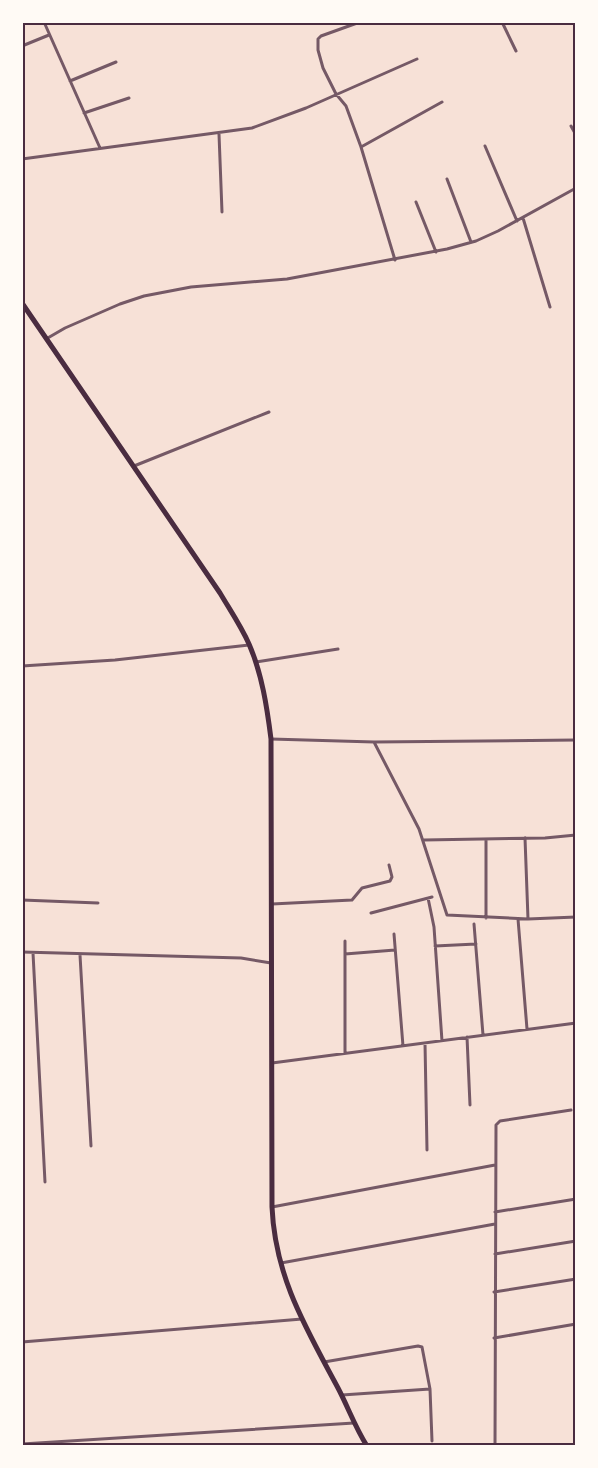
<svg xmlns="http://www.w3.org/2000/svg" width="598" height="1468" font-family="'Exo 2',sans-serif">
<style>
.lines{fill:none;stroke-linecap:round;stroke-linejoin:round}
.minor{stroke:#755966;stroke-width:3}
.primary{stroke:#4a2c40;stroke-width:5}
.neatline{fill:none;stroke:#4a2c40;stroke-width:2}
</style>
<rect width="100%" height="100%" fill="#f7e1d7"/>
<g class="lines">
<path class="minor" d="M44,22L100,148
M360,22L321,36L318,39V50L323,68L336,94L346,106L361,147L395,260
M502,22L516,51
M22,46L49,35
M70,81L116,62
M84,113L129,98
M571,126L576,135
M219,134L222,212
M485,146L517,221
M361,147L442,102
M22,159L252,128L306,108L417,59
M447,179L471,242
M416,202L436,252
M523,218L550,307
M46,339L65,328L120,304L144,296L191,287L287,279L447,249L476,241L498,231L576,188
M134,466L269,412
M256,662L338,649
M22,666L115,660L249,645
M271,739L374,742L576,740
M374,742L419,829L447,915L528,919L576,917
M525,838L528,919
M486,839V918
M424,840L545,838L576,835
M428,898L434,927L442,1041
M22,900L98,903
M272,904L352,900L362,888L390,881L392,877L389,865
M371,913L432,897
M518,919L527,1029
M474,924L483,1035
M394,934L403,1046
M345,941V1053
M435,946L476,944
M22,952L241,958L271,963
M33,953L45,1182
M345,954L395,950
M80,955L91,1146
M467,1037L470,1105
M425,1043L427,1150
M272,1063L576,1023
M272,1207L495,1165
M495,1212L576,1199
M495,1254L576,1241
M281,1263L495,1224
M494,1292L576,1279
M494,1338L576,1324
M22,1342L302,1319
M324,1362L418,1346L422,1347L430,1389L432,1441
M342,1395L430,1389
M22,1444L354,1423
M495,1446L496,1125L500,1121L571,1110"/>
<path class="primary" d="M22,303L220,593C230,610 241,626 249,644C262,674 267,707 271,739L272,1207C275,1277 306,1328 338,1388C348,1407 355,1427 367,1446"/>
</g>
<rect width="598" height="1468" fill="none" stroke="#fffaf5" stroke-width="48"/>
<rect x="24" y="24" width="550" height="1420" class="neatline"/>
</svg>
